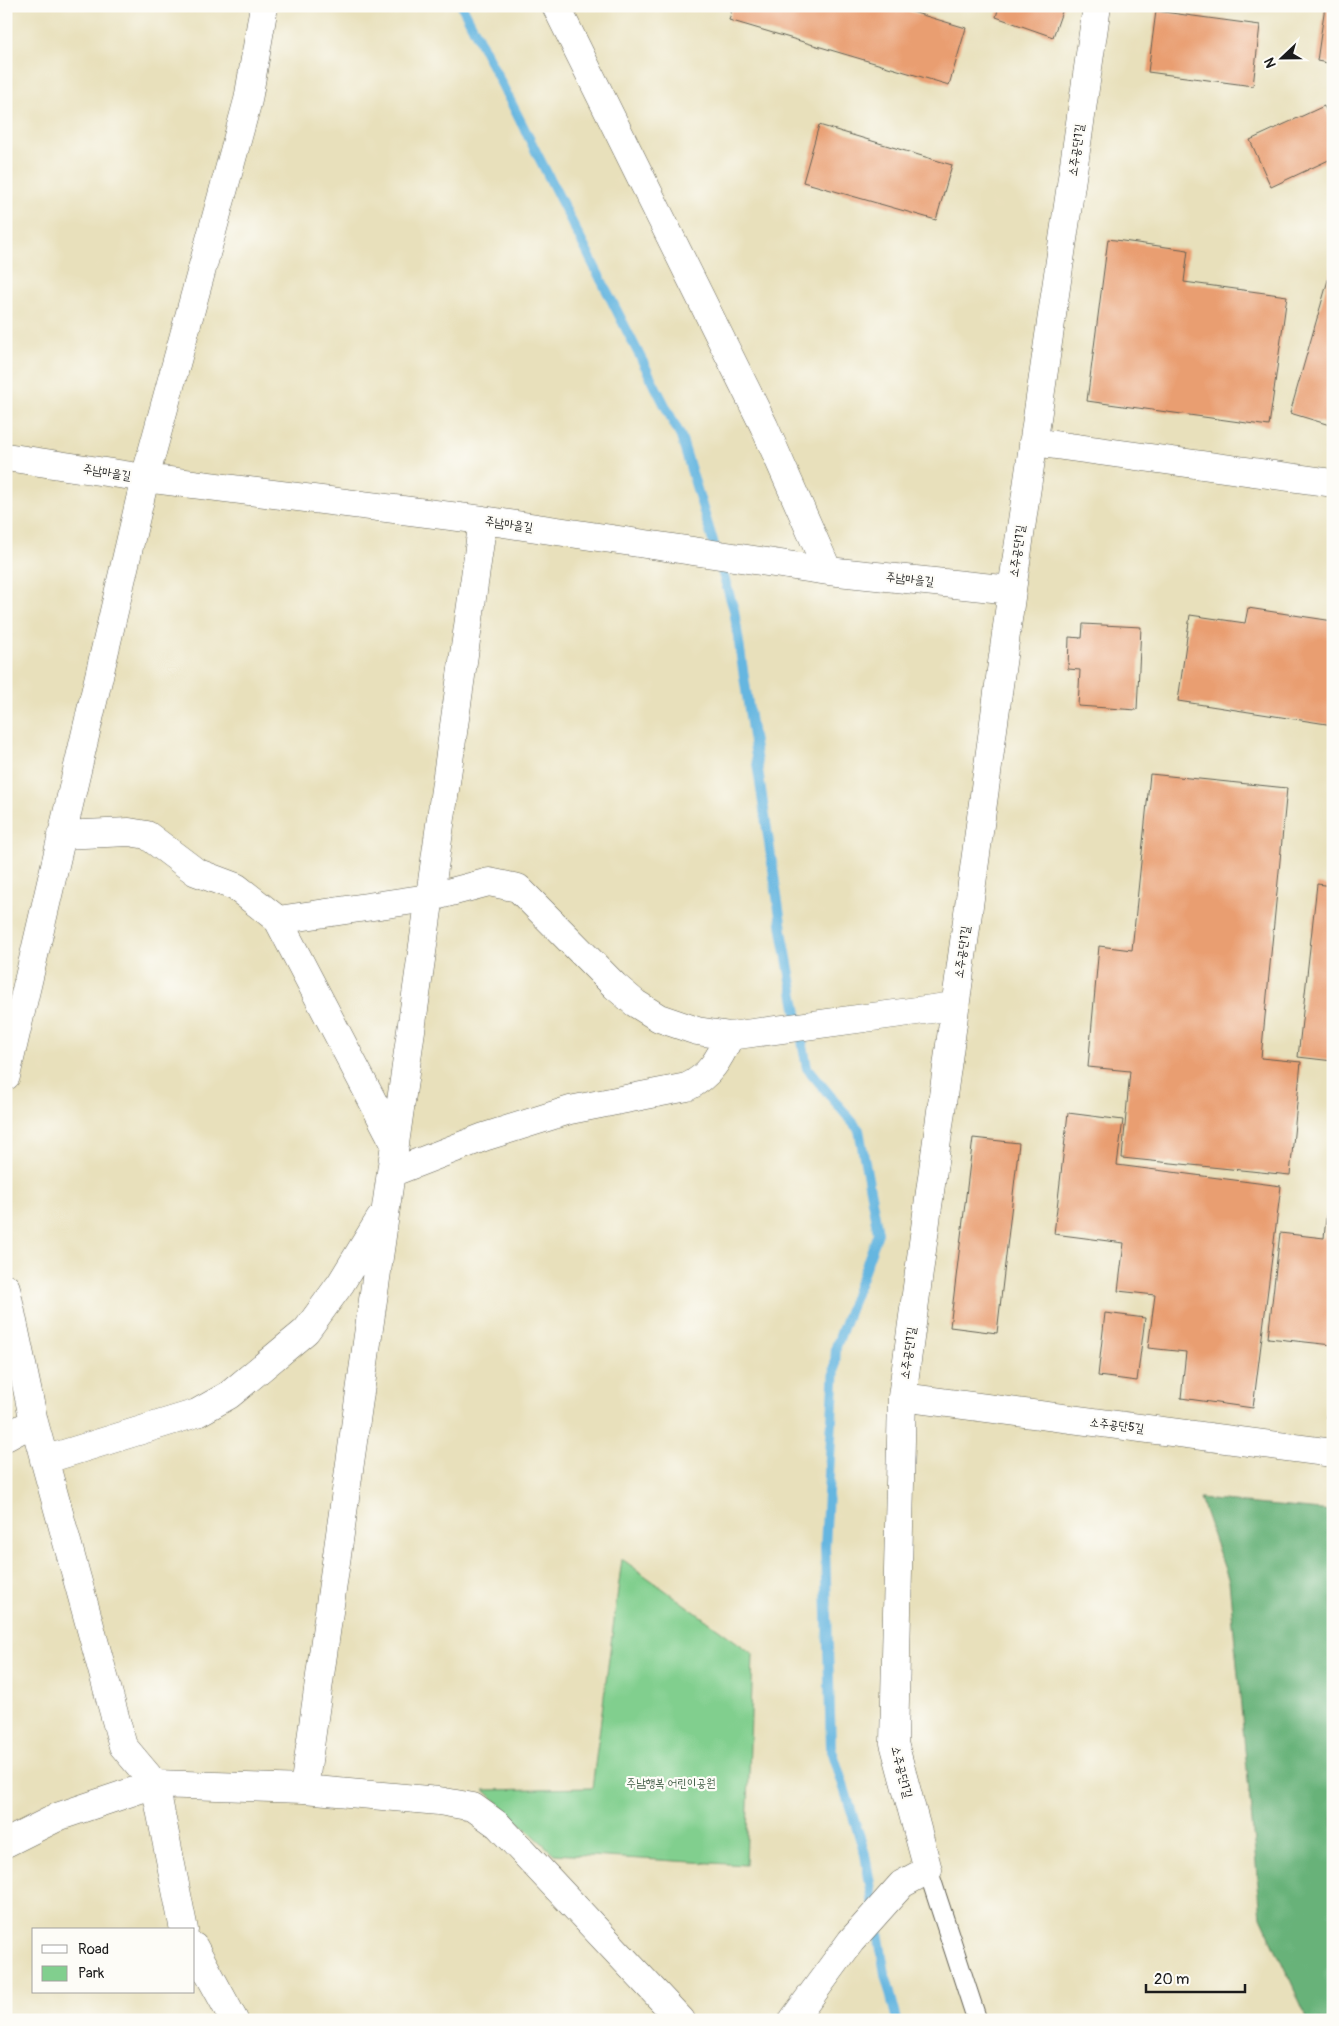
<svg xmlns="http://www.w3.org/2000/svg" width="1339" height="2026" font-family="Pangolin,'Poor Story',sans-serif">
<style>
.green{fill:#81cf8e;stroke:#4e7655}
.forest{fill:#68b279;stroke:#42674a}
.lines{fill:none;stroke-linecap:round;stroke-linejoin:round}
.stream{stroke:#65b6e0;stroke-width:10}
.building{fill:#e99e71}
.service-casing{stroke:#636154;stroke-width:21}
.minor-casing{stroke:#636154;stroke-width:29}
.service{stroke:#fff;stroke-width:19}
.minor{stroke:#fff;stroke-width:28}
.labels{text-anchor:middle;stroke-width:4.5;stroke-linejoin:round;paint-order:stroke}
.street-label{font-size:12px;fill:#1c1c1c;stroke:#fdfcf7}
.park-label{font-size:12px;fill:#3f5b44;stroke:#fdfcf7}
</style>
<rect width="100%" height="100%" fill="#fdfcf7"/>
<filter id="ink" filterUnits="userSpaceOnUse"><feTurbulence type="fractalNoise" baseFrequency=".02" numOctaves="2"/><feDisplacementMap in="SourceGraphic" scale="10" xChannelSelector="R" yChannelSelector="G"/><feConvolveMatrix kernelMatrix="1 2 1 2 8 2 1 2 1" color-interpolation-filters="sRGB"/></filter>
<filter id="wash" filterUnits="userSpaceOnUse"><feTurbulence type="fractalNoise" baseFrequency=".0096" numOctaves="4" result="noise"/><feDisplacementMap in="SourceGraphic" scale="20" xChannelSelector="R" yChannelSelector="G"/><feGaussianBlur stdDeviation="1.12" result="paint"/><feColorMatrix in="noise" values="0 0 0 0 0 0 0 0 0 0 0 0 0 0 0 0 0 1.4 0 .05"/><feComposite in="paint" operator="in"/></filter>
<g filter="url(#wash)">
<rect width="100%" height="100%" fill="#e8e0bb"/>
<path class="green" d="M622,1559L753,1654L746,1865L554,1854L484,1790L592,1788Z"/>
<path class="forest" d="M1200,1499L1333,1511V2020H1308L1261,1917L1229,1581Z"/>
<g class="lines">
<path class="stream" d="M462,6L681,437L734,610L783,936L807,1068L859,1130L878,1233L836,1347L825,1547L831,1747L865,1854L885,1974L897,2020"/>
</g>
<g id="blocks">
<path class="building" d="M733,6H892L966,28L949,85L729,20Z
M999,6H1064L1053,37L996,17Z
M1325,6H1333V64L1317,61Z
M1156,11L1260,25L1253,86L1148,72Z
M1324,106L1333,125V158L1271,187L1250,140Z
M819,125L952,165L936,220L803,182Z
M1108,239L1188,250L1184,282L1287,296L1269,426L1087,401Z
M1332,266H1333V426L1290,413Z
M1248,608L1333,621V725L1178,701L1190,615L1245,623Z
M1083,624L1141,627L1137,710L1078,706L1080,670L1068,669L1069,637L1082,638Z
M1150,774L1287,788L1261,1058L1301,1062L1290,1175L1122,1158L1130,1071L1088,1067L1099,946L1132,950Z
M1317,884L1333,886V1061L1298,1057Z
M1068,1113L1123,1120L1117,1165L1281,1186L1253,1408L1181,1398L1186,1352L1148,1348L1155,1295L1118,1291L1124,1243L1054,1234Z
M973,1138L1019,1143L997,1333L950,1327Z
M1331,1168L1333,1345L1268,1338L1280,1233L1324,1238Z
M1105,1313L1145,1318L1137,1381L1098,1376Z
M1332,1376H1333V1418L1326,1417Z"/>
</g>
</g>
<g filter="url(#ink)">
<use href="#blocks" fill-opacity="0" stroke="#636154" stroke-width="1"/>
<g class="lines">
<defs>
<path id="service" d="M928,1870L977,2020"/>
<path id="minor" d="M556,6L764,426L828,571
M1033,442L1333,483
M6,457L145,478L483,520L828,571L1012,590
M61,835L129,832L147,835L196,872L236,887L278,920L428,898L489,882L518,888L615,986L635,1003L659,1018L697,1031L730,1036L954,1006
M278,920L395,1144
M6,1076L145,478L248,100L264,6
M391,1173L484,1137L570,1110L687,1087C710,1076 719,1059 730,1036
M6,1288L34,1422L123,1746L155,1784L184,1930
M902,1397L1333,1453
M6,1437L34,1422
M44,1460L197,1413L229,1395L306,1331L341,1283L380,1219
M304,1789L439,1801L473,1807L498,1825L681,2020
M6,1843L60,1816L155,1784L304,1789L483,520
M194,1947L234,2020
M793,2020L851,1941L902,1884L928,1870L894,1743L902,1397L1012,590L1097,6"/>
</defs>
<use href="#service" class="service-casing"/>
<use href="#minor" class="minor-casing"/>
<use href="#service" class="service"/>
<use href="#minor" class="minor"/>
</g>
</g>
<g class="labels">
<g class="street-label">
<text transform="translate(1076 150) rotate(-82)" y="4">소주공단1길</text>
<text transform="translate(107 472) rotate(9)" y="4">주남마을길</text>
<text transform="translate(509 524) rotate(8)" y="4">주남마을길</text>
<text transform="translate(1017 551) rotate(-82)" y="4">소주공단1길</text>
<text transform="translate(910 579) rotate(6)" y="4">주남마을길</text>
<text transform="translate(962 952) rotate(-82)" y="4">소주공단1길</text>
<text transform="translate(908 1353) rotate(-82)" y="4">소주공단1길</text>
<text transform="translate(1117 1425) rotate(7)" y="4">소주공단5길</text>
<text transform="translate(902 1772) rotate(76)" y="4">소주공단1길</text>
</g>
<g class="park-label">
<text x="671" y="1787">주남행복 어린이공원</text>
</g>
</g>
<rect width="1339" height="2026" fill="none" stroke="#fdfcf7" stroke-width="25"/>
<rect x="32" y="1928" width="162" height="65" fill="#fdfcf7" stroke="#a3a29f"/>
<rect x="42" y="1945" width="25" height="8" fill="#ffffff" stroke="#a3a29f"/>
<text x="78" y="1954" font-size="15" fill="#1c1c1c">Road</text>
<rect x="42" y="1966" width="25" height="15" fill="#81cf8e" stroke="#a3a29f"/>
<text x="78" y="1978" font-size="15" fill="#1c1c1c">Park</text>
<g transform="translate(1282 58) rotate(248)" stroke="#fdfcf7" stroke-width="4" paint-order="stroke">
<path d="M0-4L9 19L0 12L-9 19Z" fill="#1c1c1c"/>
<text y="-8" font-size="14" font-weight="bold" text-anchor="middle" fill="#1c1c1c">N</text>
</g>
<path d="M1146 1984v8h99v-8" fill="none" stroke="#1c1c1c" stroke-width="2.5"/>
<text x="1154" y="1984" font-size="15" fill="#1c1c1c" stroke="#fdfcf7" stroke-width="4" paint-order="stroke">20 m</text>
</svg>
